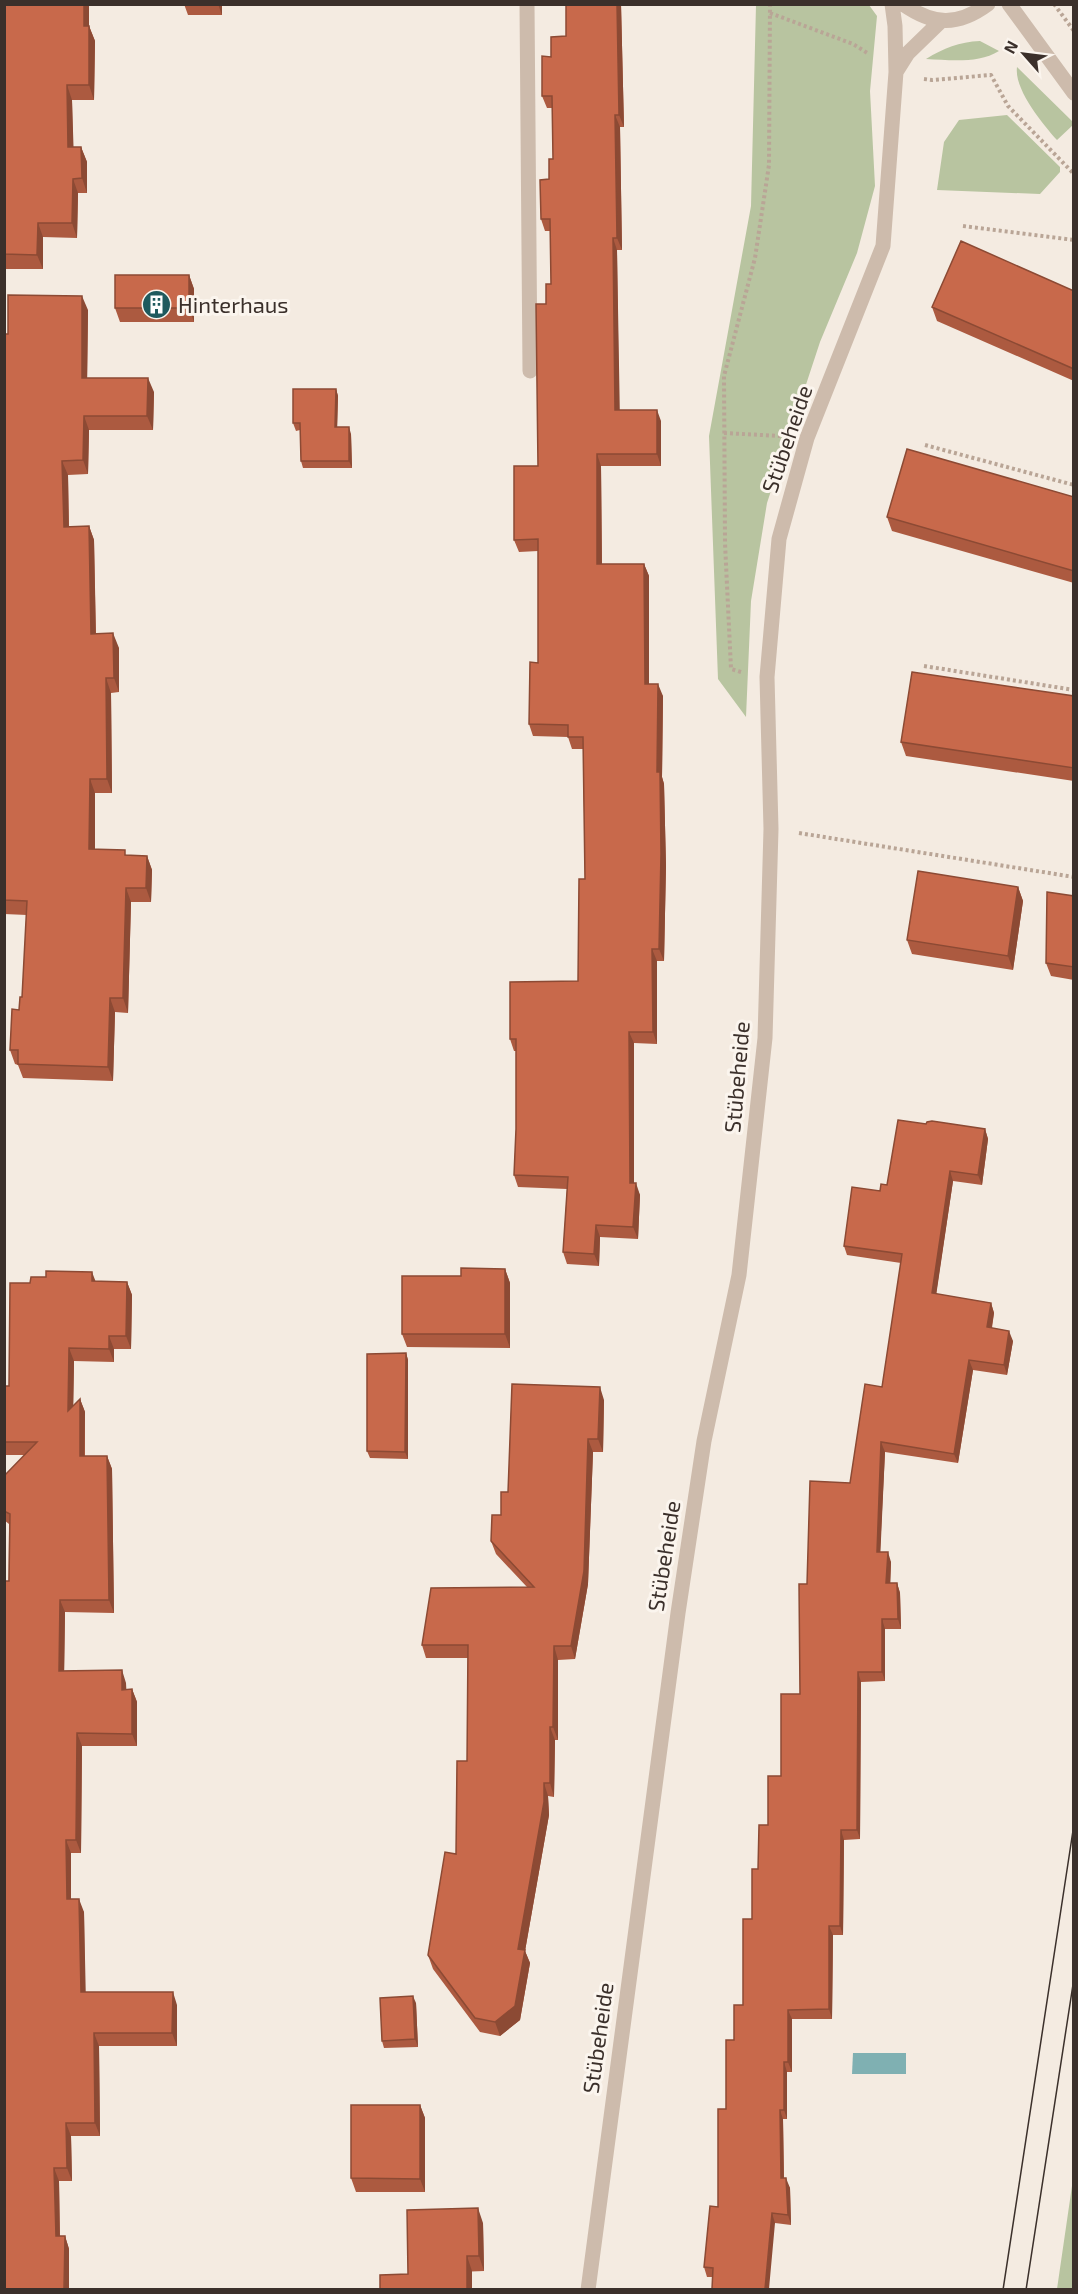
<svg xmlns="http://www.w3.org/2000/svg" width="1078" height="2294" font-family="'Exo 2',sans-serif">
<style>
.green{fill:#b8c4a0}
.water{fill:#7fb0b2}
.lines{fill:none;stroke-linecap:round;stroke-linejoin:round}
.path{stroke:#b9a596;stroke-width:4;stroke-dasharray:3 3;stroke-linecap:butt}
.lane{stroke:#cdbbac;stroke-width:15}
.street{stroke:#cdbbac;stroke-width:15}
.tram{stroke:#3b302b;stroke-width:1.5}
.wall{fill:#ac5a40}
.shaded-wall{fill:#8c4a34}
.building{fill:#c8694b;stroke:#8c4a34;stroke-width:1.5}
.labels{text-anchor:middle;stroke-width:6;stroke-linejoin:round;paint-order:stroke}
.poi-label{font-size:22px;fill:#3b302b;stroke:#fbf5ee;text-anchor:start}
.street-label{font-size:22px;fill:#3b302b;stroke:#fbf5ee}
</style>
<rect width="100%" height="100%" fill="#f4ebe1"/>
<path class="green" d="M756,5H869L877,16L870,91L875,186L857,253L820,342L767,503L751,601L746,717L718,679L709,436L751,206Z
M980,41L999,51C978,64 949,60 926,59C944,48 959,42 980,41Z
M1017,67L1073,122V125L1057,140C1042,123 1014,89 1017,67Z
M1007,115L1060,167V172L1040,194L937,190L944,142L959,120Z
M1073,2179V2289H1057Z"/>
<path class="water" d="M853,2053H906V2074H852Z"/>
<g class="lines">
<path class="path" d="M1054,4L1074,31
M770,13L853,44L869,54
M924,79L932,80L991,75L1008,106L1074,174
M963,226L1074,240
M724,433L780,436
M925,445L1074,485
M924,666L1074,690
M741,672L731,669L725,543L724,376L755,258L769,165L770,4
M799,833L1074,877"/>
<path class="lane" d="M527,4L530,371"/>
<path class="street" d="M903,4C933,25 957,27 988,4
M1009,4L1074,93
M896,72L908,53L941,21
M588,2290L678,1613L704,1441L739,1275L765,1038L771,829L767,677L779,539L807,438L883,246L896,72L895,26L892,4"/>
<path class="tram" d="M1003,2290L1074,1824
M1026,2290L1074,1978"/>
</g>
<path class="wall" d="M4,4H89V26L95,41L94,100H72L73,147H81L87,162V193H78L77,238L43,237V269H4Z
M184,4H222V15H188Z
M566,4H621L624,127H620L622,250H617L619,410L661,421V466H601L602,564H644L649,576V684L663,696L662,777L664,784L666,866L664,961H657V1044L634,1043V1183L640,1195L638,1239L600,1237L599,1266L567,1264L563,1252L567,1189L518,1187L514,1175L516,1129V1051H514L510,1039L578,981L585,879L583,749H572L568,737L533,736L529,724L538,663V551L519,552L514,540L538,466L546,304L551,284L550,231H545L541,219L553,159L552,108H547L542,96L551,57L566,36Z
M189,275L194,289V322H120L115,308Z
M1074,291V381L937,321L932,307Z
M88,310L87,378L154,392L153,430H89L88,474L68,475L69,526H89L94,540L96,634L119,648V692L111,693L112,793H95V849L127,855L147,856L152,870L151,902H131L128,1013L115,1012L113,1081L23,1078L18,1065L15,1064L10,1050L22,997L27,915L4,914V420H5L8,334Z
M336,389L338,396L337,427L351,434L352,468H303L301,461L300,430L296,431L293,423Z
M1074,497V583L892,531L887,517Z
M1074,696V781L906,756L901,742Z
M1018,887L1023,901L1013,970L912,954L907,940Z
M1074,896V980L1051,976L1046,963Z
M926,1124L985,1129L988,1139L982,1185L953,1181L936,1294L991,1303L994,1313L992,1328L1013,1341L1007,1375L973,1370L958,1463L885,1452L880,1552L891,1562L890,1583H897L900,1593L901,1629H885V1681L861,1682L860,1839L844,1840L843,1935H833L832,2019H792V2072H787V2119H783L784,2178L790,2188L791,2225L775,2223L713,2277H707L704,2267L718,2207L726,2109L734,2040L743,2005L758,1869L768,1825L781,1776L800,1694L807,1584L850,1483L882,1387L901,1263L847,1255L844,1246L880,1191L887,1185Z
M505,1269L510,1283V1348L407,1347L402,1334L461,1276Z
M95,1281L127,1282L132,1295L131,1349H114V1362L74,1361L73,1406L80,1399L85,1412V1456H107L112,1469L114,1613L65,1612L64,1671L126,1683V1689H132L137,1702V1746H82L81,1853H71V1899L84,1912L85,1992L177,2005V2046H99L100,2136H71L72,2181H59L60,2236H65L69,2249L4,2289L9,1524L4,1520V1476L25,1455H5L4,1453V1386H9L30,1283Z
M406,1353L408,1360V1459L370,1458L367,1451Z
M604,1400L603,1452H593L588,1584L575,1659L558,1660V1740H555L554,1797L548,1796L549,1815L525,1951L530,1963L520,2020L500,2036L480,2032L433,1969L428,1955L456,1854L467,1761L468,1658H426L422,1645L527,1587L496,1554L491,1541L501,1515L508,1492Z
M416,2003L418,2047L384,2048L382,2041Z
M420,2105L425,2118V2192H356L351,2178Z
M483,2223L484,2271L408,2274Z"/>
<path class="shaded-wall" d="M84,4H89V26L95,41L94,100L89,85L84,26Z
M218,4H222V15Z
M617,4H621L624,127L619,115Z
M67,85L72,100L74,162L68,147Z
M615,115L620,127L622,250L617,238Z
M81,147L87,162V193L82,178Z
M73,179L78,193L77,238L72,223Z
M38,223L43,237V269L37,255Z
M613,238L617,250L620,422L615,410Z
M189,275L194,289V322L189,308Z
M82,296L88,310L87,392L82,378Z
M148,378L154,392L153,430L147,416Z
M336,389L338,396L337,434L335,427Z
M657,410L661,421V466L657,454Z
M84,416L89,430L88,474L83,460Z
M349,427L351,434L352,468L349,461Z
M597,454L601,466L602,576L597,564Z
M62,461L68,475L69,541L64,527Z
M89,526L94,540L96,648L91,634Z
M644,564L649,576V696L645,684Z
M113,633L119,648V692L114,678Z
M106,678L111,693L112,793L107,779Z
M658,684L663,696L662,777L664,784L666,866L664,961L659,949L657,772Z
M90,779L95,793V863L89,849Z
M147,856L152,870L151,902L146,888Z
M1018,887L1023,901L1013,970L1008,956Z
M126,888L131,902L128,1013L123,998Z
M652,949L657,961V1044L653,1032Z
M110,998L115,1012L113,1081L108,1067Z
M629,1032L634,1043V1195L630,1183Z
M985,1129L988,1139L982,1185L978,1175Z
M950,1171L953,1181L935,1303L932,1293Z
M636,1183L640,1195L638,1239L633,1227Z
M596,1225L600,1237L599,1266L594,1254Z
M505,1269L510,1283V1348L505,1334Z
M92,1272L97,1285L92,1281Z
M127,1282L132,1295L131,1349L126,1336Z
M991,1303L994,1313L990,1337L987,1327Z
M1009,1331L1013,1341L1007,1375L1004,1365Z
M109,1336L114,1349V1362L109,1349Z
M69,1348L74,1361L73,1424L68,1411Z
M406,1353L408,1360V1459L405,1452Z
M969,1360L973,1370L958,1463L954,1454Z
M600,1387L604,1400L603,1452L598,1439Z
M80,1399L85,1412L84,1469L80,1456Z
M588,1439L593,1452L588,1584L575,1659L571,1646Z
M881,1442L885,1452L880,1561L877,1552Z
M107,1456L112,1469L114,1613L109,1600Z
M888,1552L891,1562L890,1593L886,1583Z
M897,1583L900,1593L901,1629L898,1619Z
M60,1600L65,1612L64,1684L59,1671Z
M882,1619L885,1629V1681L882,1672Z
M554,1646L558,1660V1740L553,1727Z
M122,1670L126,1683L127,1702L122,1690Z
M858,1672L861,1682L860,1839L857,1830Z
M132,1689L137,1702V1746L132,1734Z
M550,1727L555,1740L554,1797L550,1783Z
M77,1733L82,1746L81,1853L76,1840Z
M544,1783L548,1796L549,1815L525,1951L530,1963L520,2020L500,2036L495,2022L518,1949Z
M841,1830L844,1840L843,1935L840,1926Z
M66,1840L71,1853V1912L67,1899Z
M79,1899L84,1912L86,2005L81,1992Z
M829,1926L833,1935L832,2019L829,2009Z
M173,1992L177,2005V2046L172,2033Z
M413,1996L416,2003L418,2047L415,2039Z
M788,2010L792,2019V2072L788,2062Z
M94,2033L99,2046L100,2136L95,2123Z
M784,2062L787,2072V2119L784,2110Z
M420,2105L425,2118V2192L420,2179Z
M780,2110L783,2119L784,2188L781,2178Z
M66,2123L71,2136L72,2181L67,2168Z
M54,2168L59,2181L60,2249L56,2236Z
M786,2178L790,2188L791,2225L788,2215Z
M478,2208L483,2223L484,2271L479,2256Z
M772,2213L775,2223L769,2289H765Z
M65,2236L69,2249V2289H64Z
M467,2256L472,2271V2289H467Z"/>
<path class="building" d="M4,4H84V26H89V85H67L68,147H81L82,178L73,179L72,223H38L37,255L4,254Z
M566,4H617L619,115H615L617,238H613L615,410H657V454H597V564H644L645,684H658L657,772H660L661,854L659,949H652L653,1032H629L630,1183H636L633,1227L596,1225L594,1254L563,1252L568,1177L514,1175L516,1129V1039H510V982L578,981L579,879H585L583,737H568V725L529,724L530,662L538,663V539L514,540V466H538L536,304H546V284H551L550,219H541L540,180L549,179V159H553L552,96H542V56L551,57V37L566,36Z
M961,241L1074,291V369L932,307Z
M115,275H189V308H115Z
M8,295L82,296V378H148L147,416H84L83,460L62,461L64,527L89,526L91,634L113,633L114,678H106L107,779H90L89,849L125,850V855L147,856L146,888H126L123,998H110L108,1067L18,1064V1050H10L12,1009L19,1010L20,997H22L27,901L4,900V420H5L4,334H8Z
M293,389H336L335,427H349V461H301L300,423H293Z
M907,449L1074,497V571L887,517Z
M912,672L1074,696V768L901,742Z
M918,871L1018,887L1008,956L907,940Z
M1047,892L1074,896V967L1046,963Z
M898,1120L926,1124L927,1122L932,1121L985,1129L978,1175L950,1171L932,1293L991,1303L987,1327L1009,1331L1004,1365L969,1360L954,1454L881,1442L877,1552H888L886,1583H897L898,1619H882V1672H858L857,1830H841L840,1926H829V2009L788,2010V2062H784V2110H780L781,2178H786L788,2215L772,2213L765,2289H712L713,2268L704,2267L710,2206L718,2207V2109H726V2040H734V2005H743V1919H752V1869H758L759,1825H768V1776H781V1694H800L799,1584H807L810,1481L850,1483L865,1384L882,1387L902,1254L844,1246L852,1187L880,1191L881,1184L887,1185Z
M461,1268L505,1269V1334H402V1276H461Z
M46,1271L92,1272V1281L127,1282L126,1336H109V1349L69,1348L68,1411L80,1399V1456H107L109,1600H60L59,1671L122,1670V1690L132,1689V1734L77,1733L76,1840H66L67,1899H79L81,1992H173L172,2033H94L95,2123H66L67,2168H54L56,2236H65L64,2289H4V1581H9L10,1514L4,1511V1476L37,1442H4V1386H9L10,1283H30L31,1277H46Z
M406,1353L405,1452L367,1451V1354Z
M512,1384L600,1387L598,1439H588L584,1571L571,1646H554L553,1727H550V1783H544V1802L518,1949L525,1950L515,2006L495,2022L475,2018L428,1955L445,1852L456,1854L457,1761H467L468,1645H422L431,1588L534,1587L491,1541L492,1515H501V1492H508Z
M413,1996L415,2039L382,2041L380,1998Z
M351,2105H420V2179L351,2178Z
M478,2208L479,2256H467V2289H380V2275L408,2274L407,2210Z"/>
<defs>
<symbol id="building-disc" viewBox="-11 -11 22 22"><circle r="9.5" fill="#1f5a5e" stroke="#fbf5ee"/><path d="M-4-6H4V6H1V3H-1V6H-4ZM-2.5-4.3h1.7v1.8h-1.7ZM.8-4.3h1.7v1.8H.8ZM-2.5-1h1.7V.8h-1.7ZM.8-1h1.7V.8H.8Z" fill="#fff"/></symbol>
</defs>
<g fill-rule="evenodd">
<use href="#building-disc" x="140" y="288" width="33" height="33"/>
</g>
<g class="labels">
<g class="poi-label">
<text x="178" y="313">Hinterhaus</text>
</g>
<g class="street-label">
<text transform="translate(787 439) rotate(-71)" y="8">Stübeheide</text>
<text transform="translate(737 1077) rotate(-85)" y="8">Stübeheide</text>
<text transform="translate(664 1556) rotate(-81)" y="8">Stübeheide</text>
<text transform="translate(598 2038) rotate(-82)" y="8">Stübeheide</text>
</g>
</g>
<rect width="1078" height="2294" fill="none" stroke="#3b302b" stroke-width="12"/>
<g transform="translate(1024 54) rotate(298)" stroke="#fbf5ee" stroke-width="4.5" paint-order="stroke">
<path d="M0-4.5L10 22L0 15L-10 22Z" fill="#3b302b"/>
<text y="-9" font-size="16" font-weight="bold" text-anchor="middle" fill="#3b302b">N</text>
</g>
</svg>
